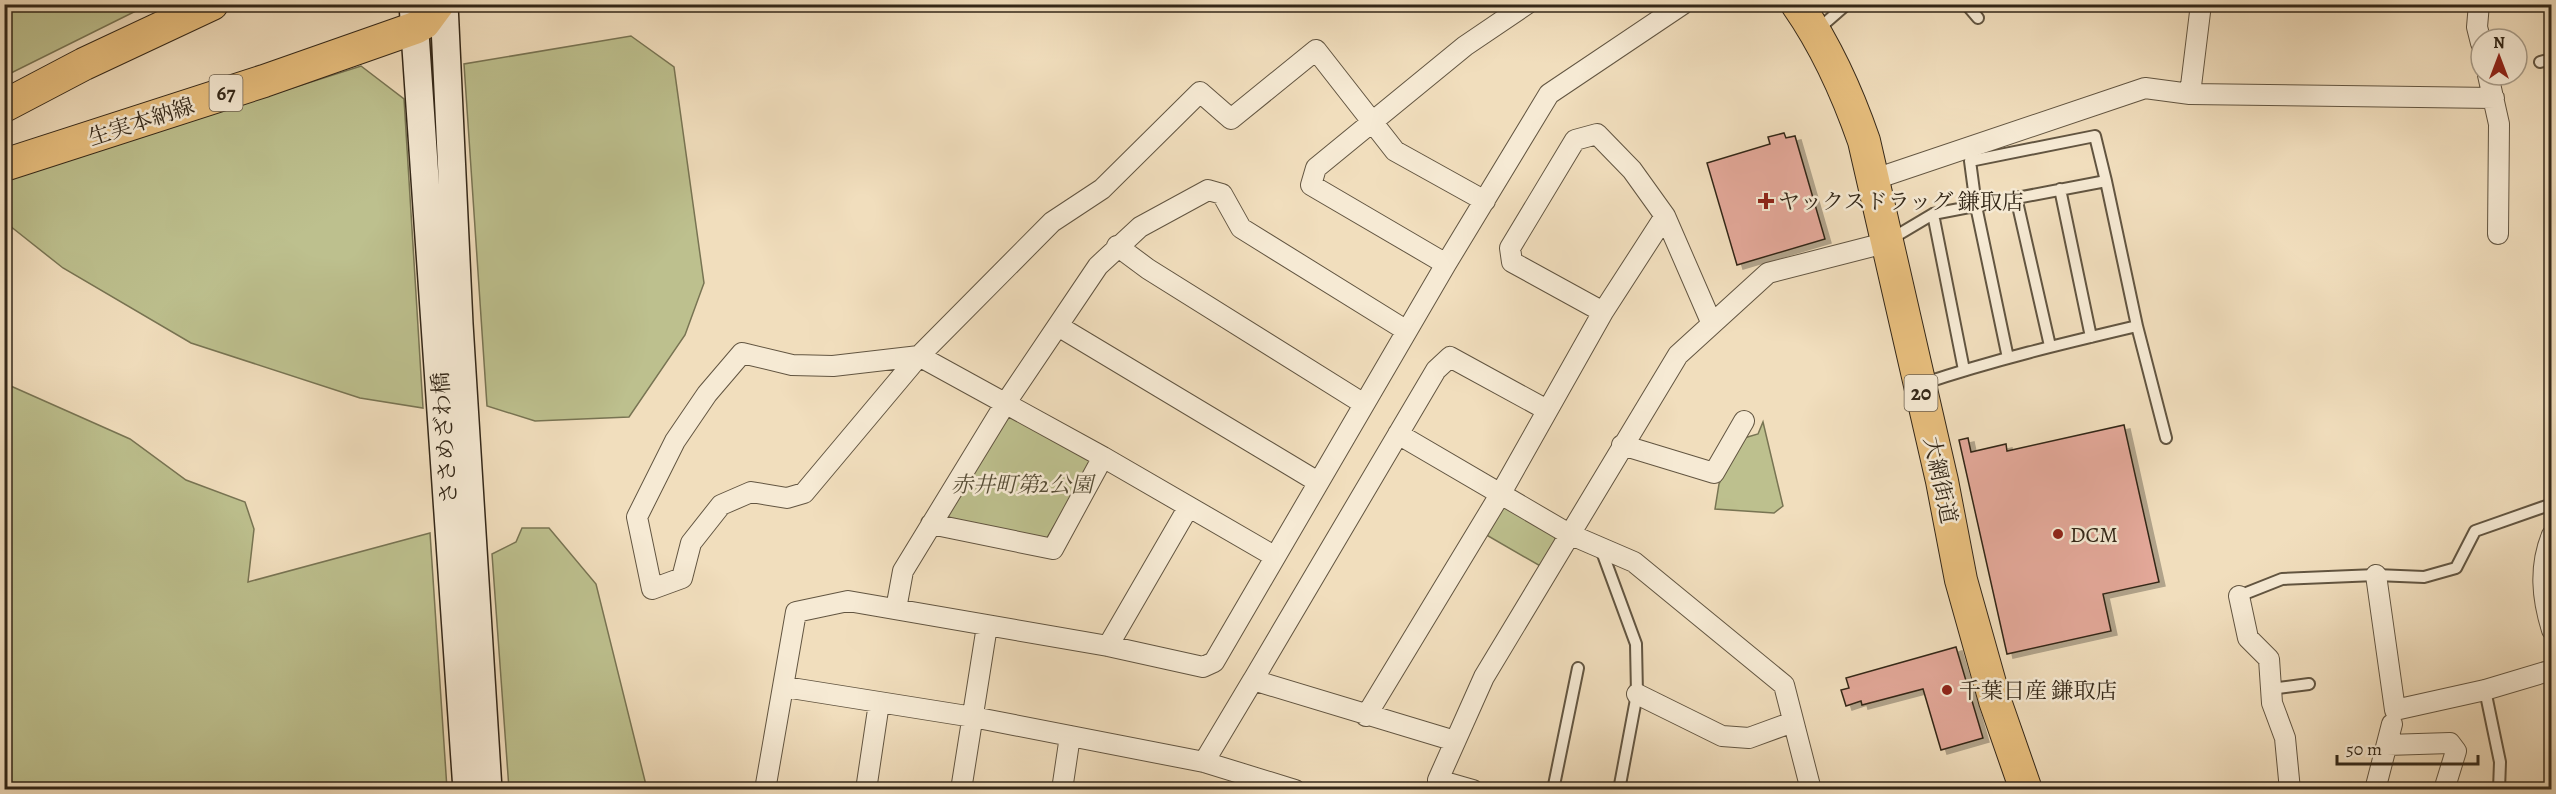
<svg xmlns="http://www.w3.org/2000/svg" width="2556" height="794" font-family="Alegreya,'Noto Serif JP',serif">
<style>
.green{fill:#bdc08e;stroke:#787453;stroke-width:1.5}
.building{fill:#e3a899;stroke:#332718;stroke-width:1.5;filter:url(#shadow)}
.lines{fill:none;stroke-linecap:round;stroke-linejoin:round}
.lane-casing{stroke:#625541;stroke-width:14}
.street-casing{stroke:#625541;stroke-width:22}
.secondary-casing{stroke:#332718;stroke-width:30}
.primary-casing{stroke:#332718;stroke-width:34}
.lane{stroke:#f6ead4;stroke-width:10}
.street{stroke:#f6ead4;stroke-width:20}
.secondary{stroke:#f6ead4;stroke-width:27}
.primary{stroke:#e8bf7e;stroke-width:32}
.poi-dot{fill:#8f2418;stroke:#f6ead4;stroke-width:2}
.labels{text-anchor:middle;stroke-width:5;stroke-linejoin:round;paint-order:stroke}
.shield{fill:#f6ead4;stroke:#6e6250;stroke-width:1.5}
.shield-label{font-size:21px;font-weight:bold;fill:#332718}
.street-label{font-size:22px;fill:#332718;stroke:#f6ead4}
.poi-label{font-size:22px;fill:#332718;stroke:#f6ead4;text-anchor:start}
.park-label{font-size:22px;font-style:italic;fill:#564d36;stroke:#f6ead4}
</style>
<defs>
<filter id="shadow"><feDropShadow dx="6" dy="4" stdDeviation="0" flood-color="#0004"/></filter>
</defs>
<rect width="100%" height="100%" fill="#f1debd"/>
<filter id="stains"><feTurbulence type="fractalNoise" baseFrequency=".00333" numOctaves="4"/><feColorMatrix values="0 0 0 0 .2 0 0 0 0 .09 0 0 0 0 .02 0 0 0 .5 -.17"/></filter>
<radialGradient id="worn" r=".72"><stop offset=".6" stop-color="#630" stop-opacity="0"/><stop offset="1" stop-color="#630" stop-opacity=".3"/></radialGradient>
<path class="green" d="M5,4H148V5L5,76Z
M631,36L674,67L704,283L685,335L629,417L535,421L487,406L464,64Z
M361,66L404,99L423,408L360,398L191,343L63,268L5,222L4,180Z
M4,383L130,439L186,480L245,502L254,529L248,582L430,533L447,789H5Z
M1008,415L1093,461L1047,538L947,523L944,514Z
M1763,422L1783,506L1774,513L1715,509L1719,484L1741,439L1758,434Z
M1505,504L1553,532L1556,542L1542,567L1483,533Z
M522,528H549L596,584L647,789H509L492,554L516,542Z"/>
<path class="building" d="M1784,133L1786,138L1795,136L1825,239L1737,265L1707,163L1770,144L1768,137Z
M2124,425L2159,582L2103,594L2111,631L2007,654L1959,440L1968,438L1971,452L2006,444L2007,451Z
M1956,647L1983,738L1941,750L1923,689L1862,705L1861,701L1846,706L1841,690L1849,688L1846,678Z"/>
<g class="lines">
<defs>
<path id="lane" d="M1966,4L1978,18
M1816,31L1847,4
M2540,62L2552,59
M2060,189L2091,337
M2016,197L2050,346
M1933,214L1964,370
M1891,239L1933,214L2106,181L2137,326C2065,343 1993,360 1922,384
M2137,326L2166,438
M2008,358L1976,206L1970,161L2095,136L2106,181
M1601,549L1636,644L1637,694L1619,790
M2239,596L2282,579L2376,575L2424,577L2456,568L2475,531L2552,504
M2270,689L2309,684
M2485,690L2500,762L2499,790
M1553,790L1578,668"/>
<path id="street" d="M2479,4L2477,27L2481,43
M2488,75L2499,124L2498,234
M2190,94L2201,4
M1872,180L2145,88L2190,94L2494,98
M1117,246L1148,269L1364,404
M1446,264L1311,185L1316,168L1465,46L1527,4
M1603,312L1512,262L1510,248L1575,140L1597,134L1632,170L1665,216L1712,324
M1058,326L1318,482
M1398,434L1569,534L1634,562L1784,685L1811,790
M1622,445L1714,473L1744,421
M931,524L1053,549L1103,457
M2552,535C2539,567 2542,598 2552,630
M1274,556L1103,457L919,356L833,366L792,365L742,353L707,394L675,441L637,517L652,589L682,578L691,543L721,505L751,492L787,498L804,493L919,356L1052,222L1102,189L1200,92L1231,119L1316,50L1395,151L1485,201
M2376,575L2395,710L2485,690L2552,670
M2239,596L2248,638L2269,659L2272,703L2285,738L2290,790
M896,609L903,571L1005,404L1098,266L1140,227L1208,190L1222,194L1241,228L1407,331
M1108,646L1188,508
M785,687L973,717L1204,762L1295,790
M1637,694L1722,736L1749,738L1793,722
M1366,716L1501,493L1603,312L1665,216
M1455,741L1253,680L1436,370L1450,357L1547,410
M2387,745L2450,743L2456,751L2444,790
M1204,762L1253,680
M1438,780L1473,790
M765,790L796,612L848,601L1108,646L1203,667L1214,662L1446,264L1549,94L1683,4
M866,790L879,703
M961,790L987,626
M1062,790L1070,736
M1438,790V780L1484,677L1678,355L1768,273L1885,243
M2375,790L2392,724"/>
<path id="secondary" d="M413,4L467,790
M444,4L459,324L488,790"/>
<path id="primary" d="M1797,4C1827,47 1847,92 1864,141L1942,481L1961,580L1995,701L2026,790
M4,106L84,64L212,4
M4,165L264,81L415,28L424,23L438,4"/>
</defs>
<use href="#lane" class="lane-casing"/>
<use href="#street" class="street-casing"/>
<use href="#secondary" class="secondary-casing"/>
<use href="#primary" class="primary-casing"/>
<use href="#lane" class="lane"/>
<use href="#street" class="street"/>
<use href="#secondary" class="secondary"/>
<use href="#primary" class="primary"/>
</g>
<g class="poi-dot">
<path d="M1763 192h6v6h6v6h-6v6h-6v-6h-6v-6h6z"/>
<circle cx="2058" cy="534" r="6"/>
<circle cx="1947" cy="690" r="6"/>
</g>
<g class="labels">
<g class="shield">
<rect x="209.5" y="75" width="33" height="36" rx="4.5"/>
<rect x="1904.5" y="375" width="33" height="36" rx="4.5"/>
</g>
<g class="shield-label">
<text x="226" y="100">67</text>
<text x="1921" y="400">20</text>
</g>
<g class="street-label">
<text transform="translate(141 121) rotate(-18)" y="8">生実本納線</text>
<text transform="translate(444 438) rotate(-94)" y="8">ささめざわ橋</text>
<text transform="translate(1941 480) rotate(78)" y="8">大網街道</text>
</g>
<g class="poi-label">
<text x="1778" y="209">ヤックスドラッグ 鎌取店</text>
<text x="2070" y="542">DCM</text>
<text x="1959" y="698">千葉日産 鎌取店</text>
</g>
<g class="park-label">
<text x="1022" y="492">赤井町第2公園</text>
</g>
</g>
<rect width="2556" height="794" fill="none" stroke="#f1debd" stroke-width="24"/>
<rect x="6" y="6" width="2544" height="782" fill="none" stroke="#332718" stroke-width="3"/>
<rect x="12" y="12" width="2532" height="770" fill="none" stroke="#332718" stroke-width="1.5"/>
<g transform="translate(2499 57)"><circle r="28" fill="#f6ead4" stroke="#a89c89" stroke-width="1.5"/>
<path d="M0-4.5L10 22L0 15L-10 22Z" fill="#8f2418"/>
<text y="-9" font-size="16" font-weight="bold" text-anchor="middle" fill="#332718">N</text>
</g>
<path d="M2337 755v9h141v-9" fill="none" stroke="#332718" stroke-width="3"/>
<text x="2346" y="755" font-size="18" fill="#332718" stroke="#f6ead4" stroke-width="4.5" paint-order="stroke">50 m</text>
<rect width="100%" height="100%" filter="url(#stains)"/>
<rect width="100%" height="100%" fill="url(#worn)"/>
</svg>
